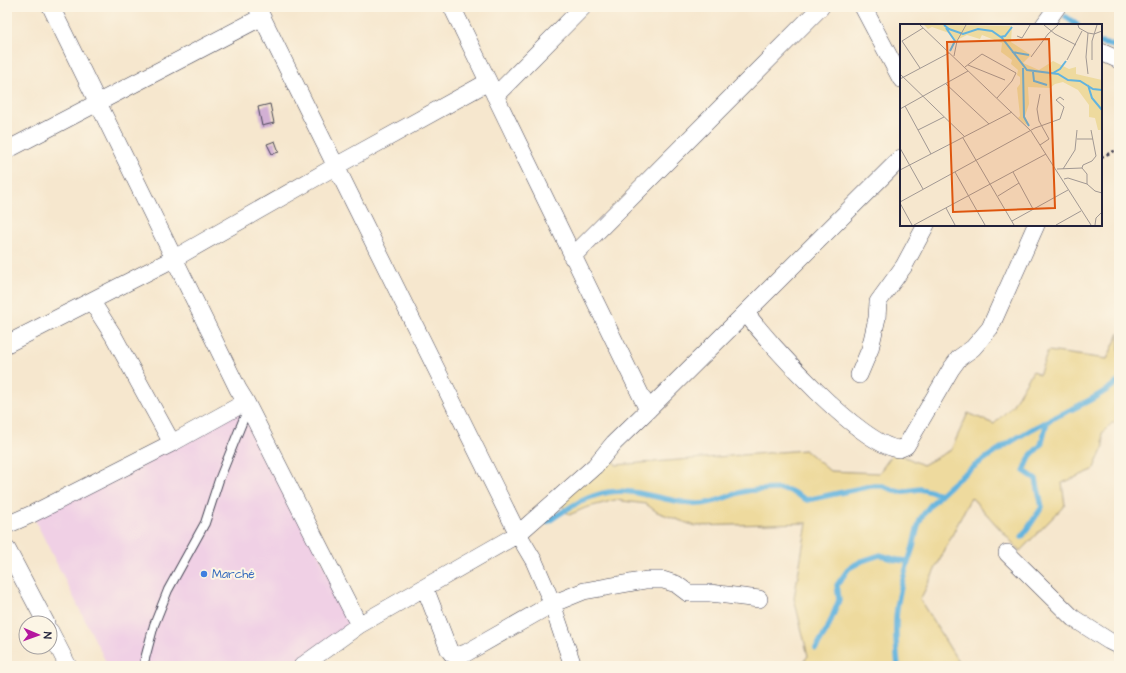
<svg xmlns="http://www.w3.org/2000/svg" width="1126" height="673" font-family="'Architects Daughter',sans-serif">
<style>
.built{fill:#f0d0e5}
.sand{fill:#eeda9e;stroke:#887e6c}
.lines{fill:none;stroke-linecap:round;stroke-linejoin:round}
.stream{stroke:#63b4de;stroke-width:5.5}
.building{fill:#d2b0d4}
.lane-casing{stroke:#424051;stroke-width:10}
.street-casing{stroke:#424051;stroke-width:18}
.path{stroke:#424051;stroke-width:2.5;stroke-dasharray:3 3;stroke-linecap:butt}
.lane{stroke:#fff;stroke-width:8}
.street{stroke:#fff;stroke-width:17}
.shop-dot{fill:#3f7fe0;stroke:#fcf5e5;stroke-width:1.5}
.labels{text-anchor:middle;stroke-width:4;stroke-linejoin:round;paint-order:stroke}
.shop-label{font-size:12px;fill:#366cbe;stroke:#fcf5e5;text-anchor:start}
.inset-river{fill:none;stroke:#63b4de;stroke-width:2}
.inset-road{fill:none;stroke:#a19893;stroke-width:1}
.view{fill:#de560e;fill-opacity:0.15;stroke:#de560e;stroke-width:2}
.inset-edge{fill:none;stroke:#22223b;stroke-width:2}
</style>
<rect width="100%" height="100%" fill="#fcf5e5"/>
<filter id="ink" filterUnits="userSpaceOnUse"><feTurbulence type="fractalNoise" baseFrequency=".025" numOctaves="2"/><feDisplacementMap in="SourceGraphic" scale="8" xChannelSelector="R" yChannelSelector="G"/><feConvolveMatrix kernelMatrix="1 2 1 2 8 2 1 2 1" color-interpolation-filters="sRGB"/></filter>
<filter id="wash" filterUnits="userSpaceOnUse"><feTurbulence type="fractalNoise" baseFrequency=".012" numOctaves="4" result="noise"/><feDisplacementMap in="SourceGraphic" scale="16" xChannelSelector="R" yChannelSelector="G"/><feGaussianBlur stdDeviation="0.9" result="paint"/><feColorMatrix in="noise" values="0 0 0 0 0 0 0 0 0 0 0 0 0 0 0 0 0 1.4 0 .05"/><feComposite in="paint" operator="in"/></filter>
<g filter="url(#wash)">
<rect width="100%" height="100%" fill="#f6e7ce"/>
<path class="built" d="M247,407L357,632L300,666H108L34,518Z"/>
<path class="sand" d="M1119,333V422L1112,423L1102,433L1104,446L1093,470L1062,483L1065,505L1020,551L971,497L920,600L961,666H800L808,656L794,598L807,523L695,526L657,512L646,504L615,500L585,508L569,515L558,500L608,450L616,465L805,450L830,471L879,473L894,452L923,465L951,450L968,413L994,424L1012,406L1033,371L1039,375L1048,351L1107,359Z"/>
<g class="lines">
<path class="stream" d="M1066,17L1077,25
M1101,43L1119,47
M547,522C567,509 585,496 609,492C637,488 670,503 699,504C716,504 730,494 746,491C753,490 782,488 788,490C795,493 801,497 807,500L871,486H883L899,492L920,489L941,494
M1022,537L1042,507L1036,479L1024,471L1031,455L1041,445L1047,422
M816,648L827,630L839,600L837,585L849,568L862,561L880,555L897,560L908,561
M898,666C896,646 894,622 898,602C901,584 907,565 913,547C915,538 917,526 921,518C942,484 998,449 1032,429C1061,413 1093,402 1119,381"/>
</g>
<g id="blocks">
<path class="building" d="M270,104L274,123L262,126L258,107Z
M275,141L279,152L272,154L267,144Z"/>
</g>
</g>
<g filter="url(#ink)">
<use href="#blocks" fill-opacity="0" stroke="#424051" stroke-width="1"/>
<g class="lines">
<defs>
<path id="lane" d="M143,666L154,625L168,590L205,523L219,480L248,408"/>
<path id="street" d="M51,7L238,389L246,402L359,625
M257,7L518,534L534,561L550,598L573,666
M452,7L648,410
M863,7L901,79
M1044,25L1057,7
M1101,52L1119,60
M495,96L583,7
M7,150L262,17
M572,257L821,7
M92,302L113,335L172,443
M746,313C770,345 861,446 899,449L906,446L951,369L959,358L973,348L990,328L1036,225
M7,344L175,258L336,166L488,82
M859,375L870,349L877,318L878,302L904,266L926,225
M7,525L32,514L172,443L246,402
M7,549L46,623
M1007,553L1073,618L1109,641L1119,646
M425,588L449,650L452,654L459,655L466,653L552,604L584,591L646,580H663L676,584L688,593H710L759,599
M50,631L68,666
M302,666L359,625L518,534L595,466L614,443L648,410L901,158"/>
</defs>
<use href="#lane" class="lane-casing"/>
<use href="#street" class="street-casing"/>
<path class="path" d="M1101,157L1119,149"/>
<use href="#lane" class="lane"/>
<use href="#street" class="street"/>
</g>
</g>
<circle class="shop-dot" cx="204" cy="574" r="4"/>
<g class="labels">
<g class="shop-label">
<text x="212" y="578">Marché</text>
</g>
</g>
<g transform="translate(900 24)">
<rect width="202" height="202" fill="#f6e7ce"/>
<path d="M24,1L112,2L111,18L131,31L123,39L139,46L153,37L169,45L176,43V50L202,56V106H198L195,94L189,93V81L178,66L163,58L155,60L150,64L128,63L129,80L125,92L128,99L126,101L118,94L120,92L117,64L120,60V53L117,51L118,46L111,40L112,36L101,28L102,19L82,11L80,15L67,11L55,17L49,9L32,3L28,5Z" fill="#eeda9e"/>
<path class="inset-river" d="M44,1L49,5L63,10L78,5L92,7L102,14L127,46L158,50L168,56L180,57L193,65L202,66M46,4L55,17L50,27M100,13L105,12L112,3M112,28L129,31M123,44L124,93L129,102M133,48L134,57L147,61M153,49L160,45L166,37M188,61L192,74L202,86"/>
<path class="inset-road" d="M20,1L131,107L191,201M144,1L155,10L176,21M178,1L179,4L188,9L194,10L202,7M188,9L186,33L188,50M117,12L122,14L130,1M2,17L20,44M2,17L23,4M54,32L57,17L66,1M131,33L148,10L158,1M167,36L182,7M192,36V17L197,1M68,41L105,56M65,43L82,30L116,49L112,57L97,74M0,50L65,113M0,55L49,29M46,60L89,100M140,70L137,85L139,97L149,115L140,121M5,82L31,130M0,85L68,47M18,106L44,93M63,114L114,201M177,115H193M0,124L23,165M182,144L187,150V160M157,145L182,144L183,141L192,137L196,132L191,106M163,145L175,126L177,106M0,146L112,88M55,148L85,201M113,148L133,185M164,155L168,154L187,160L195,167L202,169M98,172L119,159M0,178L135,104L160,95L164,83L156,76L160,73L164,76M0,179L12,201M46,184L55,201M112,197L168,166M14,201L146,130M156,201L181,187M195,201L196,194L202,188"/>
<path class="view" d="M149,15L155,184L53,188L47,18Z"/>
<rect width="202" height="202" class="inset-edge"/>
</g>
<rect width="1126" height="673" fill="none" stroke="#fcf5e5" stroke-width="24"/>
<g transform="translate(38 635) rotate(92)"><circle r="19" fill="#fcf5e5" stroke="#a5a1a1"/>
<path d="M0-3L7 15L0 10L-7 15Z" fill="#b5179e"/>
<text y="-6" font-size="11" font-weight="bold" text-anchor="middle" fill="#22223b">N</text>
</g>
</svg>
